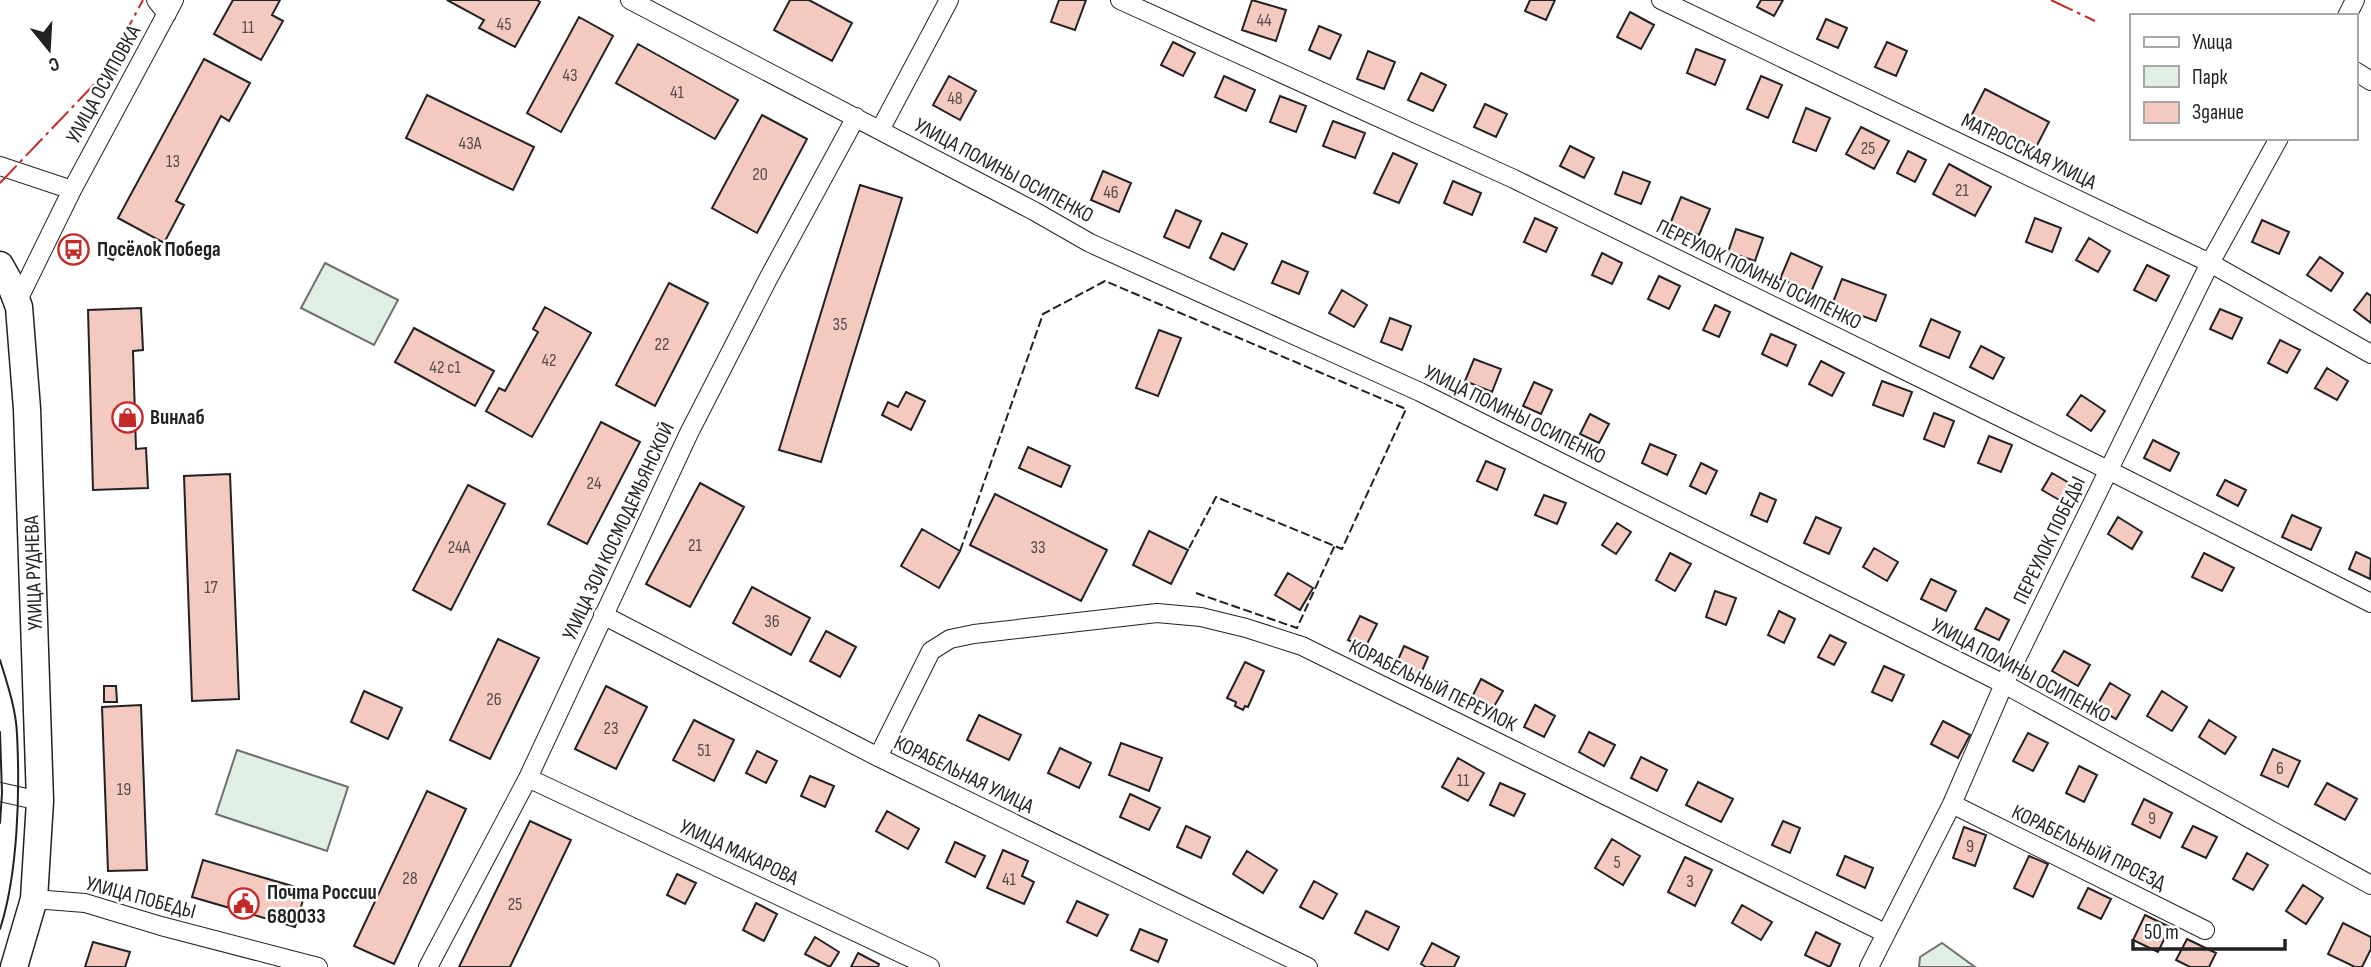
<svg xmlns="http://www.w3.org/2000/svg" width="2371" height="967" font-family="'Sofia Sans Condensed',sans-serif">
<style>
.green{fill:#e0efe3;stroke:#6f6f6f;stroke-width:2}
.building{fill:#f3c9c0;stroke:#222;stroke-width:2}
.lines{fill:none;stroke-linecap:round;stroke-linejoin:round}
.minor-casing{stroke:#222;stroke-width:20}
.secondary-casing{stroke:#222;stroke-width:29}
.minor{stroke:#fff;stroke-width:18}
.secondary{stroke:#fff;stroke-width:26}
.tram{stroke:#222;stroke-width:2}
.fence{stroke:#222;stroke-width:2;stroke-dasharray:9 3.5;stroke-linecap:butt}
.power{stroke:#c62828;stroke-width:2;stroke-dasharray:24 5 3.5 5;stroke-linecap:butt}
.labels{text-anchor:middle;stroke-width:5;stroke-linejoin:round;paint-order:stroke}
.number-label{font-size:18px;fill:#564c4a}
.street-label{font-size:21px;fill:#222;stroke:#fff}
.poi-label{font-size:21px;font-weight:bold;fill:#222;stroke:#fff;text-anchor:start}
</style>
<rect width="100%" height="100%" fill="#fff"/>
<path class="green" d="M325,263L398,300L374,345L301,308Z
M237,750L348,787L327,851L216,814Z
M1942,943L1975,967H1919L1920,957Z"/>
<path class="building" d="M233,0H280L272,15L283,21L261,60L214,34Z
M447,0H537L540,2L515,47L479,28L484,20Z
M790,0H809L852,23L832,61L774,30Z
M1059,0H1086L1075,30L1051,22Z
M1252,0L1286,10L1276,41L1242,30Z
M1530,0H1555L1546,20L1525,11Z
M1761,0H1783L1774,16L1757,7Z
M1630,12L1654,25L1641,49L1617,37Z
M579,17L613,36L561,132L527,113Z
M1826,19L1847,28L1838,48L1817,39Z
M1319,26L1341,35L1330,59L1309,50Z
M1173,42L1195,53L1183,76L1161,65Z
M1887,42L1907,51L1896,76L1875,67Z
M638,44L738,100L715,139L616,83Z
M1696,49L1725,60L1715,85L1687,73Z
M1368,51L1395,62L1384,89L1357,79Z
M204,59L250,83L229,121L221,116L176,201L184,205L164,243L118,218Z
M1421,73L1446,85L1433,111L1408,100Z
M949,76L976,91L960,120L933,105Z
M1224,76L1255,90L1246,111L1215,97Z
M1761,76L1782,85L1768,118L1747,109Z
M1985,89L2049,122L2030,159L1966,126Z
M427,95L534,147L513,190L406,138Z
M1280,96L1306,106L1296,132L1270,122Z
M1485,104L1507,114L1496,137L1474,127Z
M1806,108L1830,118L1816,151L1793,142Z
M762,115L807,139L757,233L712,208Z
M1333,121L1365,133L1355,158L1323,146Z
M1861,127L1889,141L1874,169L1846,154Z
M1570,146L1594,158L1584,178L1560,166Z
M1908,151L1926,160L1915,182L1897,173Z
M1393,153L1417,164L1399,203L1374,193Z
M1949,164L1991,187L1975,216L1933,194Z
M1103,171L1131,183L1119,212L1091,200Z
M1623,172L1650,182L1641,204L1615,194Z
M1453,181L1481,193L1472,215L1444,203Z
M860,185L902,198L821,462L779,450Z
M1681,197L1710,209L1699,235L1670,224Z
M1176,210L1201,221L1189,248L1164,237Z
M1535,218L1557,228L1546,252L1524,242Z
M2035,218L2061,228L2052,252L2026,242Z
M2262,220L2289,232L2279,254L2252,242Z
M1736,229L1763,238L1755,261L1728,252Z
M1222,233L1247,244L1234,270L1210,258Z
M2089,238L2110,251L2098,272L2076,260Z
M103,244L117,250L113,260L98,254Z
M1602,253L1622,263L1612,284L1592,275Z
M1791,253L1822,267L1811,292L1780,279Z
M2320,257L2343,273L2331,291L2307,275Z
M1282,261L1308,272L1299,294L1272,283Z
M2147,265L2169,276L2156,301L2134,290Z
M1659,276L1680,286L1669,309L1648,299Z
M1842,279L1886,295L1876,321L1832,305Z
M669,283L708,303L655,406L616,385Z
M1342,290L1367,305L1354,327L1329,313Z
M2367,293L2371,296V323L2354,310Z
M1715,305L1730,312L1719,337L1703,330Z
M545,307L591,333L532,437L486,411L499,388L505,391L538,332L533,329Z
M141,308L143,350L133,351L136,449L146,448L148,488L93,490L88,310Z
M2220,309L2242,318L2232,339L2210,329Z
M1390,318L1411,326L1402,350L1381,342Z
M1931,319L1960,332L1949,358L1920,346Z
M414,328L494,371L475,406L395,362Z
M1159,330L1181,338L1158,396L1136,388Z
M1771,334L1796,345L1787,366L1762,354Z
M2280,340L2300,350L2287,373L2268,363Z
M1981,346L2004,358L1993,379L1970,367Z
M1474,359L1501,369L1492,392L1465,381Z
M1821,361L1844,373L1832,396L1809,384Z
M2327,368L2348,381L2337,400L2315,388Z
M1882,381L1912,392L1903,416L1873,405Z
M1534,382L1552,390L1541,414L1523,406Z
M906,392L925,401L911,430L882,415L888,402L898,407Z
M2081,395L2105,411L2091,431L2067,415Z
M1934,413L1954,421L1944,447L1924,439Z
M1590,414L1609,424L1599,443L1580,434Z
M601,422L640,442L587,544L548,524Z
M1989,436L2012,445L2001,472L1978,463Z
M2153,440L2179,453L2170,471L2144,458Z
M1650,444L1676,455L1667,475L1642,463Z
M1028,447L1070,466L1061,487L1019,468Z
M1486,461L1505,469L1497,490L1477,481Z
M1701,463L1717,471L1706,494L1690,486Z
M2052,473L2071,484L2061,501L2042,490Z
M230,474L239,699L192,701L184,476Z
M2225,480L2246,490L2238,506L2217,495Z
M700,483L744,507L690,607L646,584Z
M468,485L505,504L451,610L413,590Z
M1760,493L1776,500L1767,522L1751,515Z
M995,494L1107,550L1081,601L970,545Z
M1544,495L1566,503L1557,524L1535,515Z
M2292,515L2321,528L2311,550L2282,537Z
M1816,517L1841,528L1829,554L1804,543Z
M2118,517L2142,532L2132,549L2108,534Z
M1617,523L1631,532L1616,554L1602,545Z
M922,529L960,551L939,588L901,566Z
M1149,531L1188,550L1171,584L1133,565Z
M1874,548L1898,562L1887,581L1863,567Z
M2356,552L2371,559L2370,579L2349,569Z
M1670,553L1691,564L1675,591L1656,580Z
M2204,553L2234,568L2222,591L2192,577Z
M1288,573L1313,588L1300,610L1275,595Z
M1931,579L1956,591L1946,611L1921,599Z
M752,587L810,618L791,655L733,623Z
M1715,591L1736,598L1726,625L1706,617Z
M1986,608L2009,620L1999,640L1975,629Z
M1779,611L1795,619L1784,643L1768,635Z
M1360,616L1377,624L1365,648L1348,640Z
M826,631L856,647L840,677L810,661Z
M1830,635L1846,643L1834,665L1818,657Z
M498,639L539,658L490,759L450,740Z
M1404,646L1428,657L1419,678L1395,667Z
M2064,651L2090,665L2078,686L2052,671Z
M1245,662L1264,671L1248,707L1245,706L1243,710L1235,706L1236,702L1227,698Z
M1884,666L1904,675L1892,701L1872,692Z
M1481,679L1503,691L1492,710L1471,699Z
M2110,683L2130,695L2116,719L2096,707Z
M104,686H116L117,702H104Z
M606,686L647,707L616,769L575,749Z
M364,691L402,708L388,739L351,722Z
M2162,691L2187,707L2172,731L2147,716Z
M141,705L147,870L108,871L102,707Z
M1535,705L1555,716L1544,737L1524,727Z
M979,715L1021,735L1009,760L967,740Z
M694,720L734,740L714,781L673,760Z
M2209,720L2236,737L2225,754L2199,737Z
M1943,721L1970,735L1958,758L1931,744Z
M1589,732L1615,745L1604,766L1579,752Z
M2028,733L2048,743L2033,771L2013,761Z
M1121,743L1162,758L1149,791L1109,775Z
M1060,748L1091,763L1079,788L1048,773Z
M2273,749L2300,761L2288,787L2261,775Z
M757,751L777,761L766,783L746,773Z
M1641,757L1667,770L1657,791L1631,778Z
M1458,758L1484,773L1468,801L1442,787Z
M2079,766L2097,775L2084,802L2066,793Z
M810,776L834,786L825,807L801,796Z
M1698,782L1733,799L1721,822L1686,805Z
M1500,783L1525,794L1514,816L1490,805Z
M2327,783L2357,799L2345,820L2315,804Z
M427,791L466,809L394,964L354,946Z
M1130,794L1160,808L1149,830L1120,817Z
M2144,799L2172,813L2160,838L2132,824Z
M887,811L919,829L908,849L876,831Z
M530,821L571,840L510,967H459Z
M1783,821L1800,828L1790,853L1772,845Z
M1186,826L1210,837L1201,858L1177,847Z
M2193,826L2217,837L2206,858L2182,847Z
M1964,827L1986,835L1975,866L1953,858Z
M1612,839L1640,856L1623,885L1595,868Z
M955,842L985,856L975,877L946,862Z
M1003,850L1028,861L1022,876L1034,882L1024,904L987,888Z
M1247,851L1277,870L1263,893L1233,874Z
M2247,853L2268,865L2253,890L2233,879Z
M1845,856L1873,868L1865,888L1837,875Z
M2029,856L2048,864L2033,897L2014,888Z
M1685,857L1712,870L1695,906L1668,892Z
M203,860L306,890L295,927L192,897Z
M677,874L696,883L685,904L667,895Z
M1314,881L1337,894L1323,919L1300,907Z
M2303,885L2323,898L2306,924L2286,911Z
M2088,888L2111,899L2101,919L2078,908Z
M1077,901L1108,915L1097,936L1067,922Z
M756,903L777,914L764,941L743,930Z
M1742,905L1772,922L1761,940L1732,923Z
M1366,911L1399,927L1388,950L1355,933Z
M2145,915L2170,927L2158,952L2133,940Z
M2343,923L2371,937V949L2362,967H2355L2328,954Z
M1140,929L1167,940L1158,962L1131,950Z
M1816,932L1840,944L1830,967L1805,955Z
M815,937L839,952L830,967L805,954Z
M2187,939L2216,953L2209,967H2190L2176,960Z
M93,942L130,952L125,967H85Z
M1432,943L1459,957L1454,967H1426L1421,964Z
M858,953L879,964L878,967H851Z"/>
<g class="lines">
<defs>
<path id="minor" d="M156,0L167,14
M630,0L1034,211L1090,243L1420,392L2004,684L2371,885
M1120,0L1514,179L2108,470L2371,603
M1661,0L2210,263L2371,354
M2347,16L2355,0
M2355,71L2371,81
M880,130L949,0
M0,166L72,190
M18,300L72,190L174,0
M603,615L878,757L1308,967
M878,757L931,651L950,639L974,634L1157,613L1201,617L1246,628L1302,646L1885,933
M528,778L930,967
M0,792L40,801
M1952,804L2205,930
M34,899L85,903L161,926L318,967
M428,967L528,778L689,433L768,279L856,117
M1869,967L1952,804L2004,684L2210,263L2279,138"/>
<path id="secondary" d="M0,265L9,281L19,307L27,409L40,801L34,899L14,967"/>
</defs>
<use href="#minor" class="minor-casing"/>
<use href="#secondary" class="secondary-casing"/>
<use href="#minor" class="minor"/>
<use href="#secondary" class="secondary"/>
<path class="tram" d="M0,660C7,683 16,709 17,734C20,792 18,874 0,929
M0,732L2,793L0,823"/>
<path class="fence" d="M960,551L1043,314L1105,281L1406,409L1342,549L1216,497L1188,550
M1196,593L1297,628L1335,545"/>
<path class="power" d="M2051,0L2095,21
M0,183L102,76L143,0"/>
</g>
<defs>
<symbol id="bus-ring" viewBox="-11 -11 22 22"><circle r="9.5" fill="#fff" stroke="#c62828" stroke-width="1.5"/><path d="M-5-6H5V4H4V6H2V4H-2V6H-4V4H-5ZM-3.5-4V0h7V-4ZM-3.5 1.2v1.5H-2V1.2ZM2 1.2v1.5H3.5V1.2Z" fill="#c62828"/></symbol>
<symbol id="shop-ring" viewBox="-11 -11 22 22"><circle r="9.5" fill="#fff" stroke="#c62828" stroke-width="1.5"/><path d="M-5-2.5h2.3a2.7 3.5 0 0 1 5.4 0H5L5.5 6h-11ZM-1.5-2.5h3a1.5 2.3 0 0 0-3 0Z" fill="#c62828"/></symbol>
<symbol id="civic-ring" viewBox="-11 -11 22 22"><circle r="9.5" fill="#fff" stroke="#c62828" stroke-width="1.5"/><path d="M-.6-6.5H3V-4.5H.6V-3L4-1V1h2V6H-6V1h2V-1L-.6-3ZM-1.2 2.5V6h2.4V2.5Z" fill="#c62828"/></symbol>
</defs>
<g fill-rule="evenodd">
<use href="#bus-ring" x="56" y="232" width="35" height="35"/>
<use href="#shop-ring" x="110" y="400" width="35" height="35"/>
<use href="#civic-ring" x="226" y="886" width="35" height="35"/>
</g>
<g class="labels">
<g class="number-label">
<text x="1264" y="26">44</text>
<text x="504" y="30">45</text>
<text x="248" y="33">11</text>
<text x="570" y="81">43</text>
<text x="677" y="98">41</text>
<text x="955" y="104">48</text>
<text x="470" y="149">43А</text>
<text x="1868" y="154">25</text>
<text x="173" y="167">13</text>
<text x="760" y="180">20</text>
<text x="1962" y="196">21</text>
<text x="1111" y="198">46</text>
<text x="840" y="330">35</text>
<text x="662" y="350">22</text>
<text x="549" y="366">42</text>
<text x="445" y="373">42 с1</text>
<text x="594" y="489">24</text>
<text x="695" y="551">21</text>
<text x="459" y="553">24А</text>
<text x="1038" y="553">33</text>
<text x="211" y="593">17</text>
<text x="772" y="627">36</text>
<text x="494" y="705">26</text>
<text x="611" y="734">23</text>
<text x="704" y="756">51</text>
<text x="2280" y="774">6</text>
<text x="1463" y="786">11</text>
<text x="124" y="795">19</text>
<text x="2152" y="824">9</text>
<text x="1970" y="852">9</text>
<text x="1617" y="868">5</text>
<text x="410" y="884">28</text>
<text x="1009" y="885">41</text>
<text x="1690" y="887">3</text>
<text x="515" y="910">25</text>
</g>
<g class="street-label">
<text transform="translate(103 84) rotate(-61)" y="7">УЛИЦА ОСИПОВКА</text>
<text transform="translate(2029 151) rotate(26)" y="7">МАТРОССКАЯ УЛИЦА</text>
<text transform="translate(1004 170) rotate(28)" y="7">УЛИЦА ПОЛИНЫ ОСИПЕНКО</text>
<text transform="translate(1759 274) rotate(26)" y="7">ПЕРЕУЛОК ПОЛИНЫ ОСИПЕНКО</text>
<text transform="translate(1515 414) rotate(26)" y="7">УЛИЦА ПОЛИНЫ ОСИПЕНКО</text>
<text transform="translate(618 531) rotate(-65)" y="7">УЛИЦА ЗОИ КОСМОДЕМЬЯНСКОЙ</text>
<text transform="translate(2049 540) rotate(-64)" y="7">ПЕРЕУЛОК ПОБЕДЫ</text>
<text transform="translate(33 573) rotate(-92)" y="7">УЛИЦА РУДНЕВА</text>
<text transform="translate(2021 670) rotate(28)" y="7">УЛИЦА ПОЛИНЫ ОСИПЕНКО</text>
<text transform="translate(1433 685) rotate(26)" y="7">КОРАБЕЛЬНЫЙ ПЕРЕУЛОК</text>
<text transform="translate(964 774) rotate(26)" y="7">КОРАБЕЛЬНАЯ УЛИЦА</text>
<text transform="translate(2089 847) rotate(26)" y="7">КОРАБЕЛЬНЫЙ ПРОЕЗД</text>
<text transform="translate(739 852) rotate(25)" y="7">УЛИЦА МАКАРОВА</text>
<text transform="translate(141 897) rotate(15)" y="7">УЛИЦА ПОБЕДЫ</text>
</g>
<g class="poi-label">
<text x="97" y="256">Посёлок Победа</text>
<text x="150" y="424">Винлаб</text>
<text x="267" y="899">Почта России<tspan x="267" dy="24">680033</tspan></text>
</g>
</g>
<rect x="2130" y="14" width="228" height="126" fill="#ffffff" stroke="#a7a7a7" stroke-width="2"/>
<rect x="2144" y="37" width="35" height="10" fill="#ffffff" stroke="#a7a7a7" stroke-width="2"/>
<text x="2192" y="49" font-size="21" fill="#222222">Улица</text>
<rect x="2144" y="66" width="35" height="21" fill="#e0efe3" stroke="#a7a7a7" stroke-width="2"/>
<text x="2192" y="84" font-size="21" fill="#222222">Парк</text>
<rect x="2144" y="102" width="35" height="21" fill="#f3c9c0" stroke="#a7a7a7" stroke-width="2"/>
<text x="2192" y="119" font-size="21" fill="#222222">Здание</text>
<g transform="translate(49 49) rotate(162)" stroke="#ffffff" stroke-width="5" paint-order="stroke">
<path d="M0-5L12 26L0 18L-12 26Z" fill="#222222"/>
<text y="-10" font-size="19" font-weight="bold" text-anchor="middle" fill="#222222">С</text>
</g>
<path d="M2133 939v10h152v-10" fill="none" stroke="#222222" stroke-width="3.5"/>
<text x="2144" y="939" font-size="21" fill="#222222" stroke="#ffffff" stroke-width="5" paint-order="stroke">50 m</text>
</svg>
